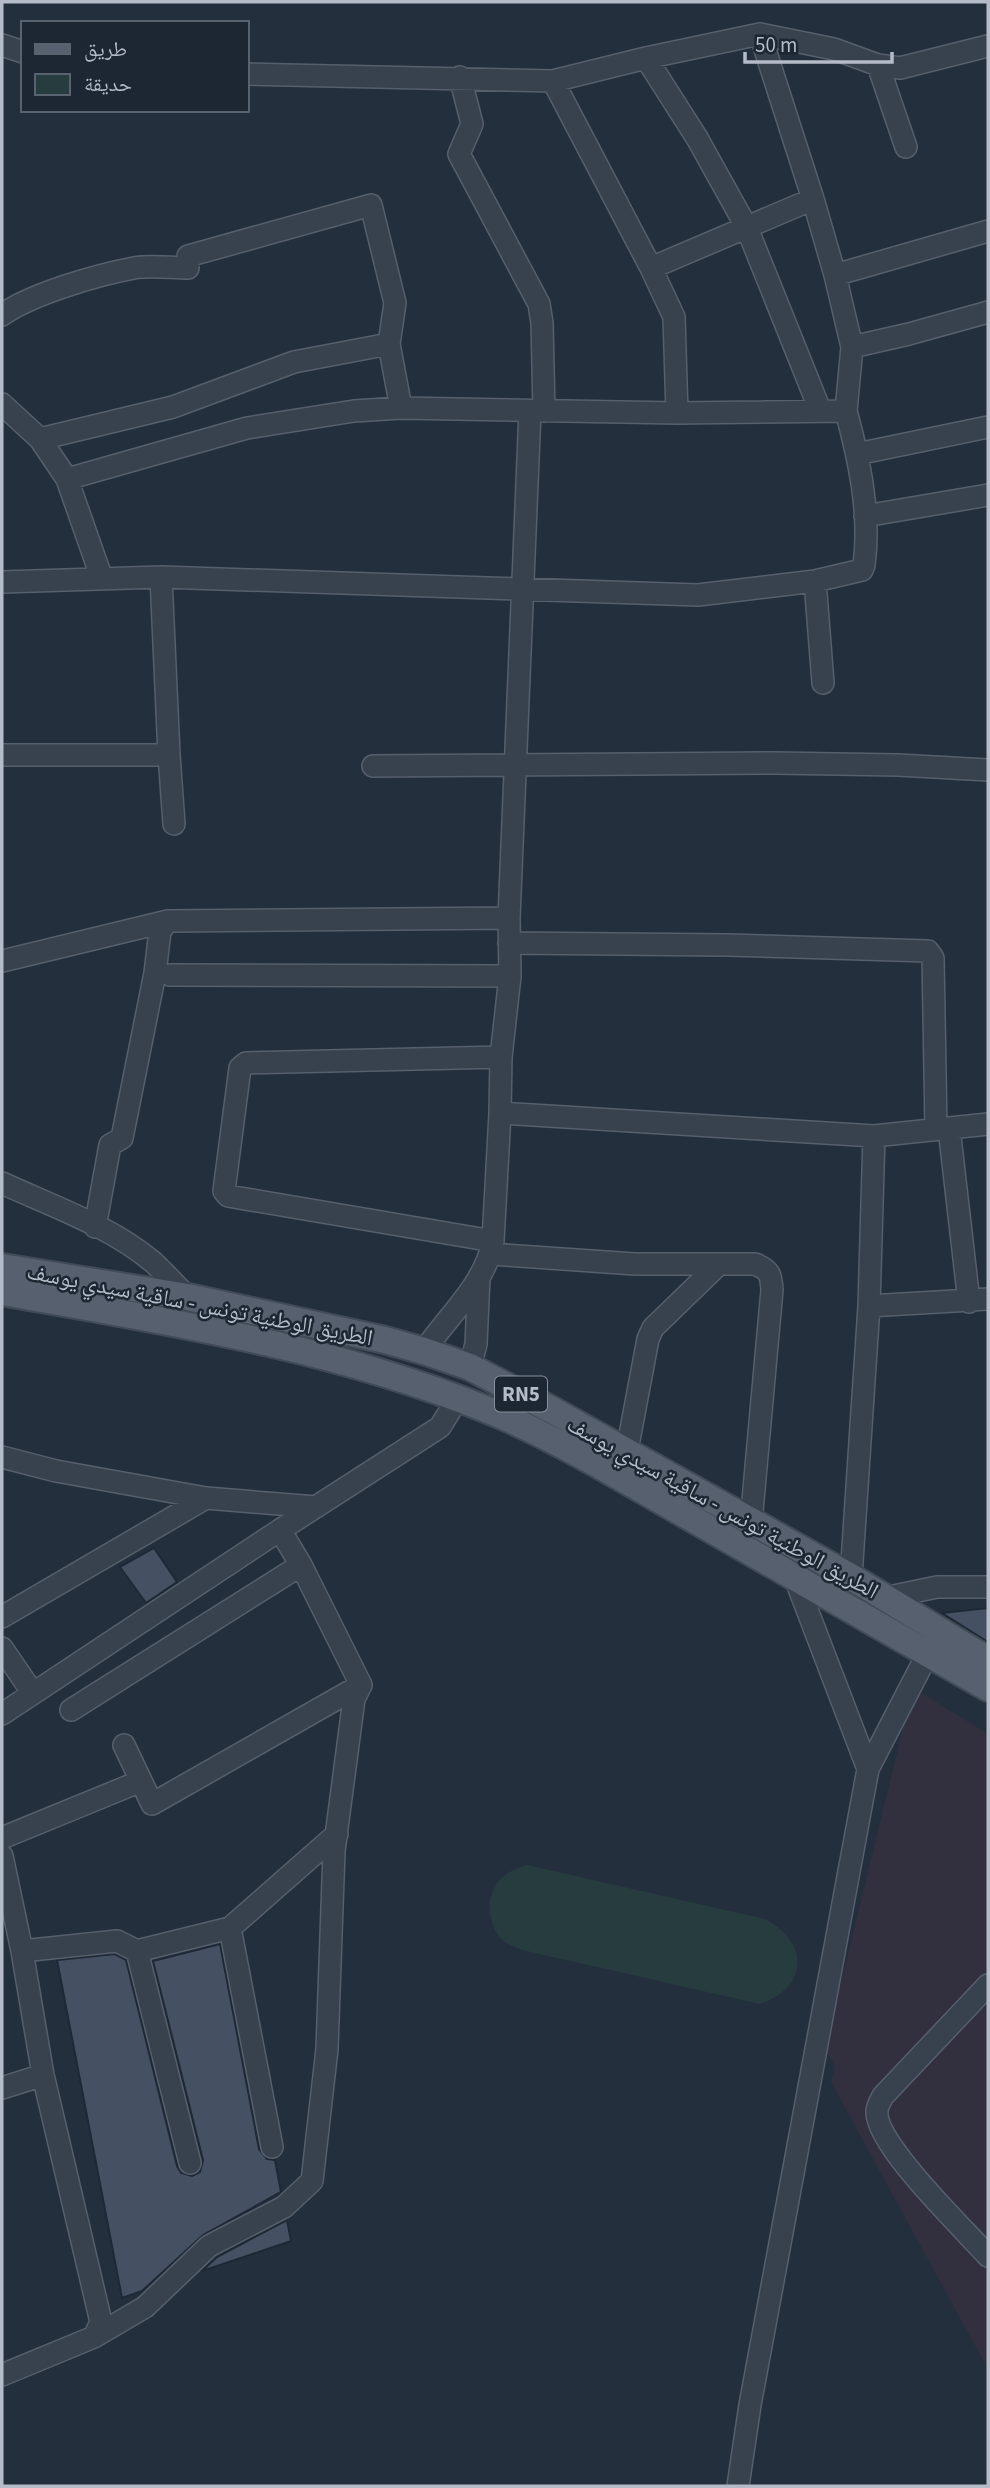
<svg xmlns="http://www.w3.org/2000/svg" width="990" height="2488" font-family="'Source Sans 3','Noto Naskh Arabic',sans-serif">
<style>
.medical{fill:#32303f}
.green{fill:#263c3f}
.building{fill:#455162;stroke:#1f2835;stroke-width:2}
.lines{fill:none;stroke-linecap:round;stroke-linejoin:round}
.minor-casing{stroke:#565f6c;stroke-width:24}
.major-casing{stroke:#414a57;stroke-width:30}
.minor{stroke:#38414e;stroke-width:21}
.major{stroke:#56606e;stroke-width:26}
.labels{text-anchor:middle;stroke-width:5;stroke-linejoin:round;paint-order:stroke}
.shield{fill:#1d2633;stroke:#878f9c;stroke-width:2}
.shield-label{font-size:21px;font-weight:bold;fill:#b4bcc9}
.street-label{font-size:23px;fill:#b4bcc9;stroke:#1d2633}
</style>
<rect width="100%" height="100%" fill="#242f3e"/>
<path class="medical" d="M913,1688L988,1734V2369L831,2082L835,2066L825,2048Z"/>
<path class="green" d="M527,1865L765,1919C810,1942 808,1988 760,2004L522,1950C517,1948 511,1946 506,1943C488,1929 484,1900 498,1882C505,1872 516,1869 527,1865Z"/>
<path class="building" d="M154,1548L177,1582L146,1603L120,1567Z
M988,1608V1642L942,1613Z
M220,1944L259,2149L267,2159L275,2160L281,2192L203,2235L142,2291L122,2298L57,1960L115,1954L126,1960L177,2166L181,2173L192,2176L200,2172L203,2160L153,1961Z
M287,2220L291,2241L202,2271L217,2257Z"/>
<g class="lines">
<defs>
<path id="minor" d="M2,45L23,52
M646,58L697,138L747,228L820,410
M878,65L900,68L988,46
M247,74L553,81L646,58L760,34L834,49L878,65L906,147
M460,77L472,124L459,154L539,304L542,323L544,411
M553,81L651,268L674,317L677,413
M651,268L813,199
M835,275L988,231
M2,315C31,294 97,275 134,268C151,265 171,268 188,268V256L371,205L395,303L389,344L401,408
M852,347L909,334L988,312
M2,404L40,439L67,479L102,579
M40,439L173,407L294,362L389,344
M857,454L988,427
M67,479L247,428L354,411L401,408L677,413L846,411L852,347L835,275L813,199L760,34
M865,516L988,495
M815,581L823,683
M2,582L161,577L698,595L815,581L862,570L864,565C871,514 859,459 846,411
M2,755H169L161,577
M169,755L174,824
M373,766L775,763L898,765L988,770
M509,943L727,945L928,951L933,958L936,1129
M2,961L168,921L509,918
M170,975L510,976
M500,1113L874,1136L988,1124
M949,1128L969,1302
M2,1183C52,1206 110,1226 153,1262C165,1273 176,1286 188,1297
M95,1227L110,1145L122,1138L155,973L160,931L168,921
M493,1241L228,1196L224,1191L240,1068L246,1063L501,1057
M491,1254L635,1264H755C770,1270 771,1275 772,1290L751,1522
M869,1306L988,1299
M424,1351C447,1317 486,1283 493,1241L500,1113L501,1057L510,976L509,918L530,411
M470,1367L476,1344L479,1277
M623,1451L629,1440L648,1339L653,1328L717,1266
M2,1457L56,1471L206,1498L316,1507
M280,1530L301,1565L361,1685
M851,1577L869,1306L874,1136
M795,1578L868,1769
M884,1598L937,1587H988
M2,1617L206,1498
M2,1648L32,1692
M71,1710L301,1565
M2,1714L280,1530L440,1427L458,1398
M124,1745L152,1804L361,1685
M2,1838L141,1781
M2,1856L22,1951L43,2075L101,2322L94,2337L2,2375
M230,1928L337,1834
M22,1951L117,1941L137,1951L190,2163
M137,1951L230,1928L272,2147
M988,1985L883,2096C881,2100 877,2106 877,2111C874,2143 965,2230 988,2256
M2,2088L43,2075
M94,2337L145,2307L209,2246L284,2207L312,2181L327,2049L334,1851L354,1699L361,1685
M738,2486L750,2405L868,1769L927,1655"/>
<path id="major" d="M2,1267L188,1297L385,1340L424,1351L470,1367L554,1411L851,1577L988,1660
M2,1292C166,1321 332,1347 488,1410C526,1425 561,1444 597,1464L988,1688"/>
</defs>
<use href="#minor" class="minor-casing"/>
<use href="#major" class="major-casing"/>
<use href="#minor" class="minor"/>
<use href="#major" class="major"/>
</g>
<g class="labels">
<rect class="shield" x="495" y="1376.5" width="52" height="35" rx="5"/>
<g class="shield-label">
<text x="521" y="1401">RN5</text>
</g>
<g class="street-label">
<text transform="translate(200 1304) rotate(11)" y="8">الطريق الوطنية تونس - ساقية سيدي يوسف</text>
<text transform="translate(723 1507) rotate(29)" y="8">الطريق الوطنية تونس - ساقية سيدي يوسف</text>
</g>
</g>
<rect width="990" height="2488" fill="none" stroke="#b4bcc9" stroke-width="7"/>
<rect x="21" y="21" width="228" height="91" fill="#1d2633" stroke="#59626f" stroke-width="2"/>
<rect x="35" y="44" width="35" height="10" fill="#56606e" stroke="#59626f" stroke-width="2"/>
<text x="84" y="56" font-size="21" fill="#b4bcc9">طريق</text>
<rect x="35" y="74" width="35" height="21" fill="#263c3f" stroke="#59626f" stroke-width="2"/>
<text x="84" y="91" font-size="21" fill="#b4bcc9">حديقة</text>
<path d="M745 52v10h147v-10" fill="none" stroke="#b4bcc9" stroke-width="3.5"/>
<text x="755" y="52" font-size="21" fill="#b4bcc9" stroke="#1d2633" stroke-width="5" paint-order="stroke">50 m</text>
</svg>
